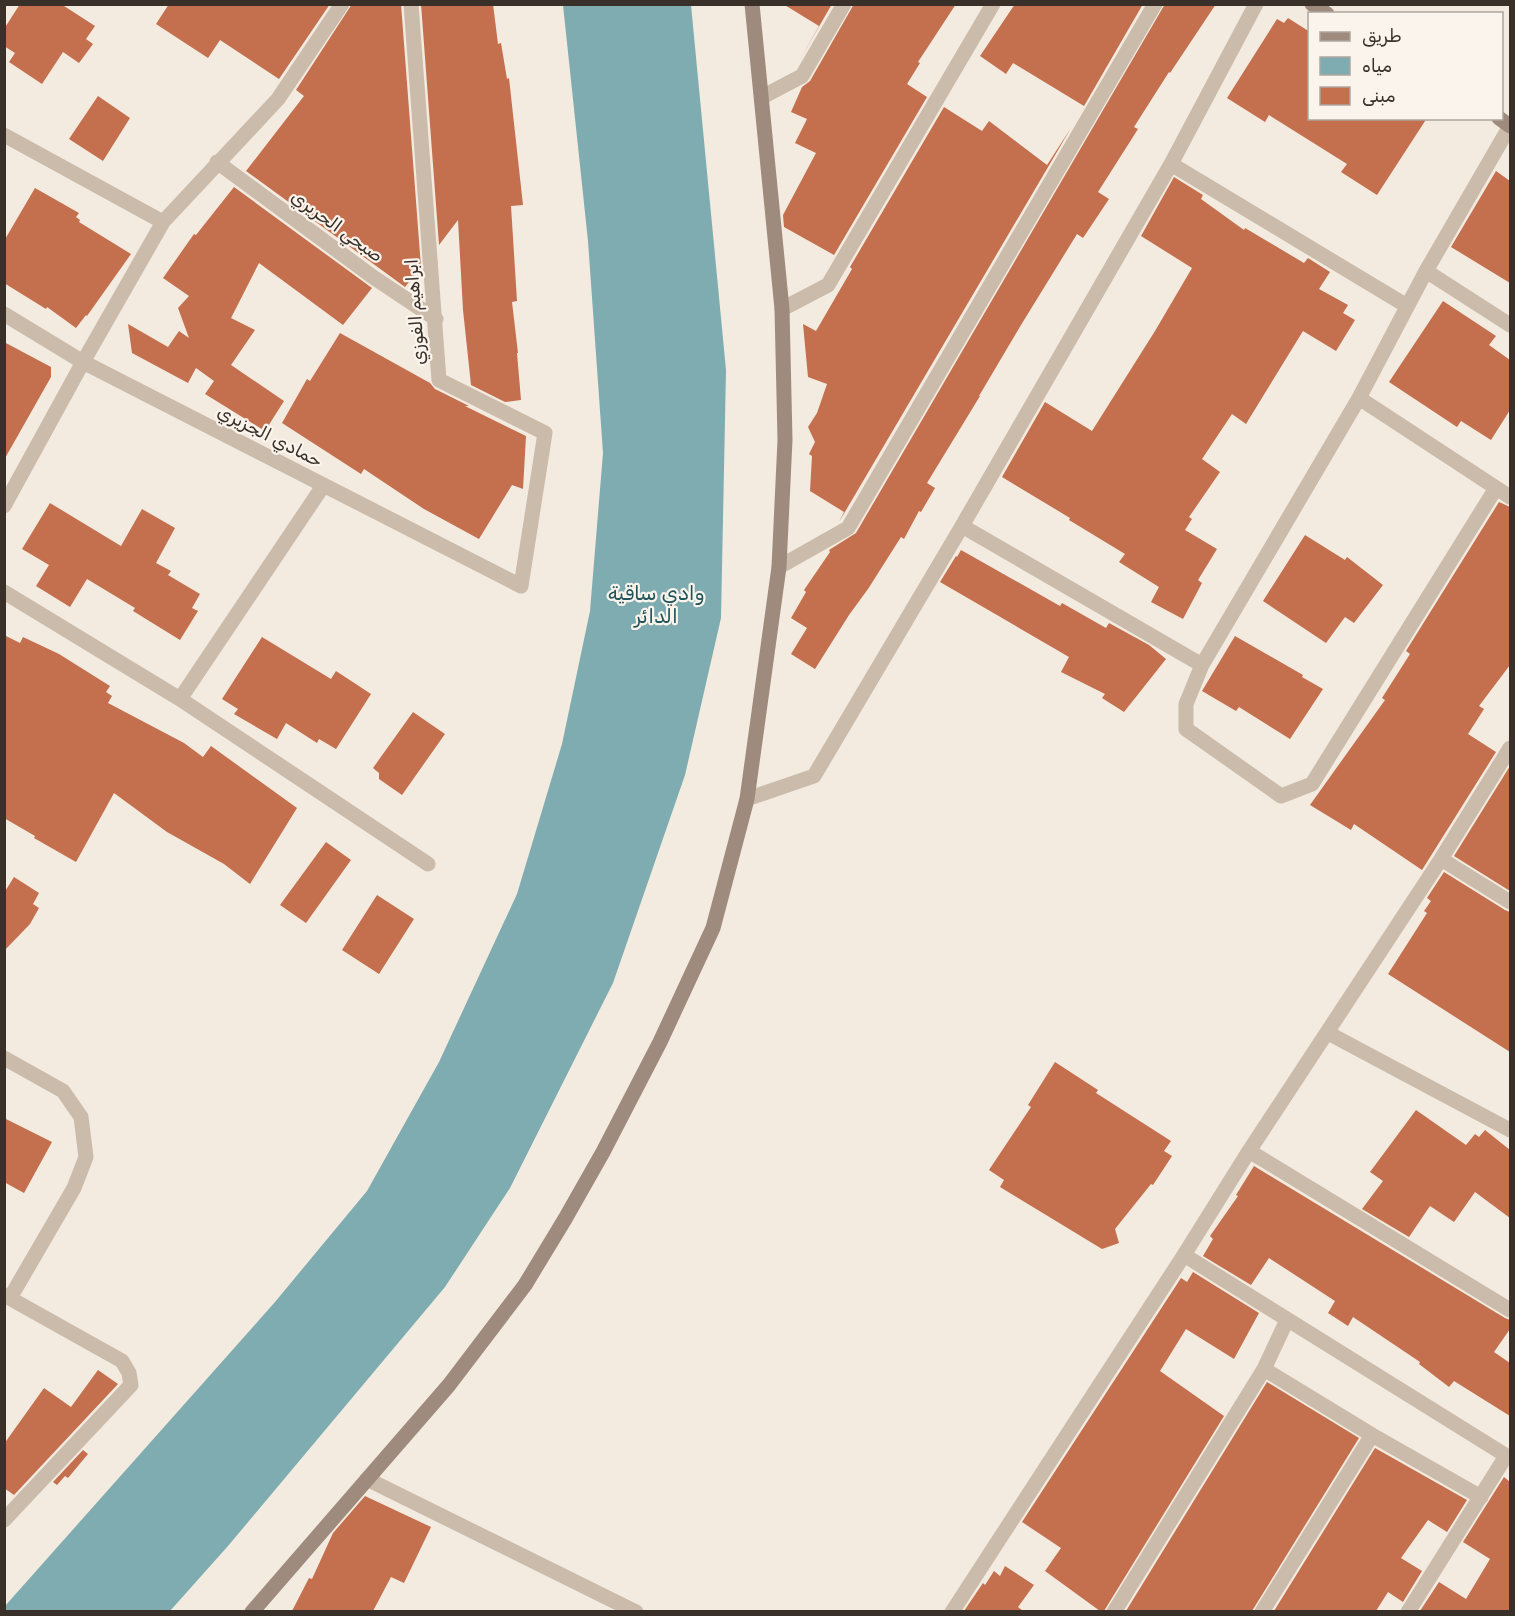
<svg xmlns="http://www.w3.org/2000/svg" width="1515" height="1616" font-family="Rubik,'Noto Naskh Arabic',sans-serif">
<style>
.water{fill:#7facb0}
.building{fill:#c46f4d}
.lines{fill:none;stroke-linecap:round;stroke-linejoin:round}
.street{stroke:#cbbbab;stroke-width:15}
.secondary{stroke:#9f8b7d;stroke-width:15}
.labels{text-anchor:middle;stroke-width:4.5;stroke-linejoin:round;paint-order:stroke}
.street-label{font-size:18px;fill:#39302a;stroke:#faf4ec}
.water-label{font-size:20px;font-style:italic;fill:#20545a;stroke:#faf4ec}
</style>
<rect width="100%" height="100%" fill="#f3ebe0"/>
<path class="water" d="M563,5H691L726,370L721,618L685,775L613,983L510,1188L445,1287L228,1546L170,1611H5V1606L275,1302L367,1191L439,1062L517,894L562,744L590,611L603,453L588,241Z"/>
<path class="building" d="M20,4H61L95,26L86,39L93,44L79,63L63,52L42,84L9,62L15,53L4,46V29Z
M169,4H330L279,79L220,40L208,58L156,24Z
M352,4H401L421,267L405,287L246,171L304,96L296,90Z
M421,4H493L498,44L501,43L507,79L509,78L523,205L511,206L517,301L512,302L518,353H517L521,400L505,402L471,385L463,310L458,220L439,245Z
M783,4H832L798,63L819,26Z
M854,4H956L918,62L920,63L907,84L927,97L834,255L784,227L783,215L816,153L795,143L807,119L791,112L802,87L810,81Z
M1015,4H1143L1084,106L1013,63L1006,74L980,56Z
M1165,4H1216L1170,73L1169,72L1134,127L1138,129L1098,192L1109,199L1083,238L1077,234L1021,325L979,396H980L927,483L935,488L921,512L919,511L904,539L901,537L868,589L849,615L815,669L791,654L807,628L791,618L806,592L804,590L830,552L829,550L856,533Z
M1288,18L1310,32V118H1427L1377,195L1341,172L1347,164L1269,115L1265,122L1227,98L1277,19L1284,23Z
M98,96L130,118L103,161L69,139Z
M944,107L982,131L989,121L1047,165L1071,128L839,522L844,512L810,491L812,456L809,454L815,442L808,427L817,413L827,384L808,377L803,324L816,331L852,269L850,267Z
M1496,171L1510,181V283L1451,247Z
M1174,177L1203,195L1201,199L1244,230L1245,228L1304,263L1308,258L1330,272L1319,289L1348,305L1343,313L1355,320L1336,351L1303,331L1246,424L1232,414L1202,459L1220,472L1189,517L1192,519L1185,530L1217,549L1198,580L1202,583L1183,619L1151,602L1159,587L1119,562L1125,554L1069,520L1070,518L1002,477L1045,402L1092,431L1155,331L1192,268L1141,236Z
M234,187L372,288L343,325L259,263L231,318L255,330L231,365L284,401L265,431L205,394L214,381L196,368L188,383L132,353L128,324L168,347L179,331L189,338L178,308L189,296L163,278L194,234L196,235Z
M35,188L79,213L76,217L80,220L79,222L131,254L87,316L86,315L76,328L47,307L46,309L4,283V241Z
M1443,301L1496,336L1489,345L1510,360V410L1491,440L1461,421L1457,427L1389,382Z
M340,333L430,383L435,389L469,406H465L526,436L523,489L512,485L479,539L424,509L364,469L361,474L282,423L307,379L310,381Z
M4,342L51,367V377L4,460Z
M1499,502L1510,507V665L1479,706L1484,709L1468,734L1496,752L1422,870L1354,824L1351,830L1310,805L1385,700L1382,698L1410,654L1406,651Z
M50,503L121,546L142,509L175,528L156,563L171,571L168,575L200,594L192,608L198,611L180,640L133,611L135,608L87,579L70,607L36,586L49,565L22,549Z
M1305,535L1345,560L1347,557L1383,585L1354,623L1345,617L1326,643L1263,601Z
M961,550L1060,606L1062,603L1106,628L1109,623L1149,645L1166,659L1124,712L1102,698L1105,694L1061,672L1069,657L940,582L956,556L957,557Z
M4,635L20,643L23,637L59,654L110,686L106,692L112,696L108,703L184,743L203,757L211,746L297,808L250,884L224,864L167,832L114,793L76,862L34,838L35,836L4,818Z
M1235,636L1303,675L1302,677L1323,689L1290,739L1239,707L1236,711L1202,691Z
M262,637L331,679L336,671L371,694L336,749L319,739L317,743L286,723L277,739L234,714L238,709L222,699Z
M413,712L445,734L402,795L379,779V773L373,768Z
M1510,766V891L1454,856Z
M326,842L351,860L306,923L280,905Z
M1444,872L1505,910L1510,912V1052L1388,974L1427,913L1424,911L1431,901L1427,898Z
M14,877L39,893L33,904L39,908L30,924L4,951V893Z
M377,895L414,919L379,974L342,950Z
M1055,1062L1098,1090L1096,1093L1171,1141L1164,1151L1172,1156L1153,1185L1151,1184L1115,1229L1119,1243L1102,1249L1000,1187L1004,1180L989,1170L1031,1107L1028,1105Z
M1416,1110L1466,1145L1475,1134L1479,1137L1485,1130L1510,1150V1218L1475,1192L1454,1222L1430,1206L1409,1237L1362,1209L1383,1181L1370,1172Z
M4,1118L52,1142L24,1193L4,1182Z
M1254,1166L1505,1318L1510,1320V1329L1494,1352L1510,1363V1416L1454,1381L1449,1387L1419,1364L1420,1362L1353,1317L1348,1326L1328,1313L1335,1301L1269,1258L1251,1285L1203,1256L1213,1239L1210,1236L1238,1196L1236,1195Z
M1193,1272L1259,1313L1234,1359L1186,1329L1160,1371L1224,1416L1104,1611H1100L1045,1571L1061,1548L1022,1522L1181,1278L1187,1282Z
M98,1370L118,1384L14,1495L4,1488V1444L44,1388L71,1407Z
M1267,1382L1359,1438L1252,1611H1126Z
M1375,1448L1467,1500L1447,1532L1428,1520L1401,1558L1422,1571L1403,1602L1388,1592L1376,1611H1274Z
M83,1450L88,1454L68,1478L65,1476L57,1485L53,1482Z
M1504,1477L1510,1482V1611H1420L1439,1582L1466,1599L1490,1559L1463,1542Z
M365,1496L431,1527L404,1583L391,1577L373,1611H292L309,1578L312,1579L333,1533Z
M1005,1566L1034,1585L1018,1607L1023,1611H964L983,1583L985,1585L994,1571L1000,1576Z"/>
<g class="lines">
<path class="street" d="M762,97L802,76L844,4
M4,135L163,222
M217,162L373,277L436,319
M1171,164L1407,306
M1426,271L1510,325
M782,309L828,285L993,4
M4,314L83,362L521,586L545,433L439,380L411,4
M1359,398L1510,497
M1496,488L1312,784L1281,796L1186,729V704L1202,665L1359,398L1426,271L1510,126
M4,506L83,362L163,222L278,99L342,4
M962,526L1202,665
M779,567L848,528L1155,4
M4,592L180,699L428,864
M180,699L323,486
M747,799L814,776L962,526L1171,164L1256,4
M1441,859L1510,902
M1328,1033L1510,1130
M4,1058L63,1091L81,1117L86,1157L74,1188L10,1298
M1249,1151L1510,1310
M1184,1255L1510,1458
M4,1295L122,1361L129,1373L131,1385L4,1520
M1264,1369L1372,1435L1481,1497
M367,1479L636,1612
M952,1612L1184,1255L1249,1151L1441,859L1510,748
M1114,1612L1264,1369L1287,1320
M1262,1612L1372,1435
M1408,1612L1506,1456"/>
<path class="secondary" d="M1312,4L1327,14
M1499,118L1510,126
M252,1612L449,1385L525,1285L565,1219L603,1152L660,1042L713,928L747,799L779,567L785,440L782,309L752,4"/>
</g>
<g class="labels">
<g class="street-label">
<text transform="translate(337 226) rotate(36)" y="6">صبحي الحريري</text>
<text transform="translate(415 312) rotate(-94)" y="6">ابراهيم الفوزي</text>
<text transform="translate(270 436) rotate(27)" y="6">حمادي الجزيري</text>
</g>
<g class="water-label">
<text x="656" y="600">وادي ساقية<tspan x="656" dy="23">الدائر</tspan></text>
</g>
</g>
<rect width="1515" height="1616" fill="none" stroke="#39302a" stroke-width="12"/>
<rect x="1308" y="12" width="195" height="108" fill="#faf4ec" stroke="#ada69e" stroke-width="1.5"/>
<rect x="1320" y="32" width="30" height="9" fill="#9f8b7d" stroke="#ada69e" stroke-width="1.5"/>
<text x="1362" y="42" font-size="18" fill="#39302a">طريق</text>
<rect x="1320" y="57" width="30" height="18" fill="#7facb0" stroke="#ada69e" stroke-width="1.5"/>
<text x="1362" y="72" font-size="18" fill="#39302a">مياه</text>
<rect x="1320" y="87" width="30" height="18" fill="#c46f4d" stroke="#ada69e" stroke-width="1.5"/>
<text x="1362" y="102" font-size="18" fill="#39302a">مبنى</text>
</svg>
